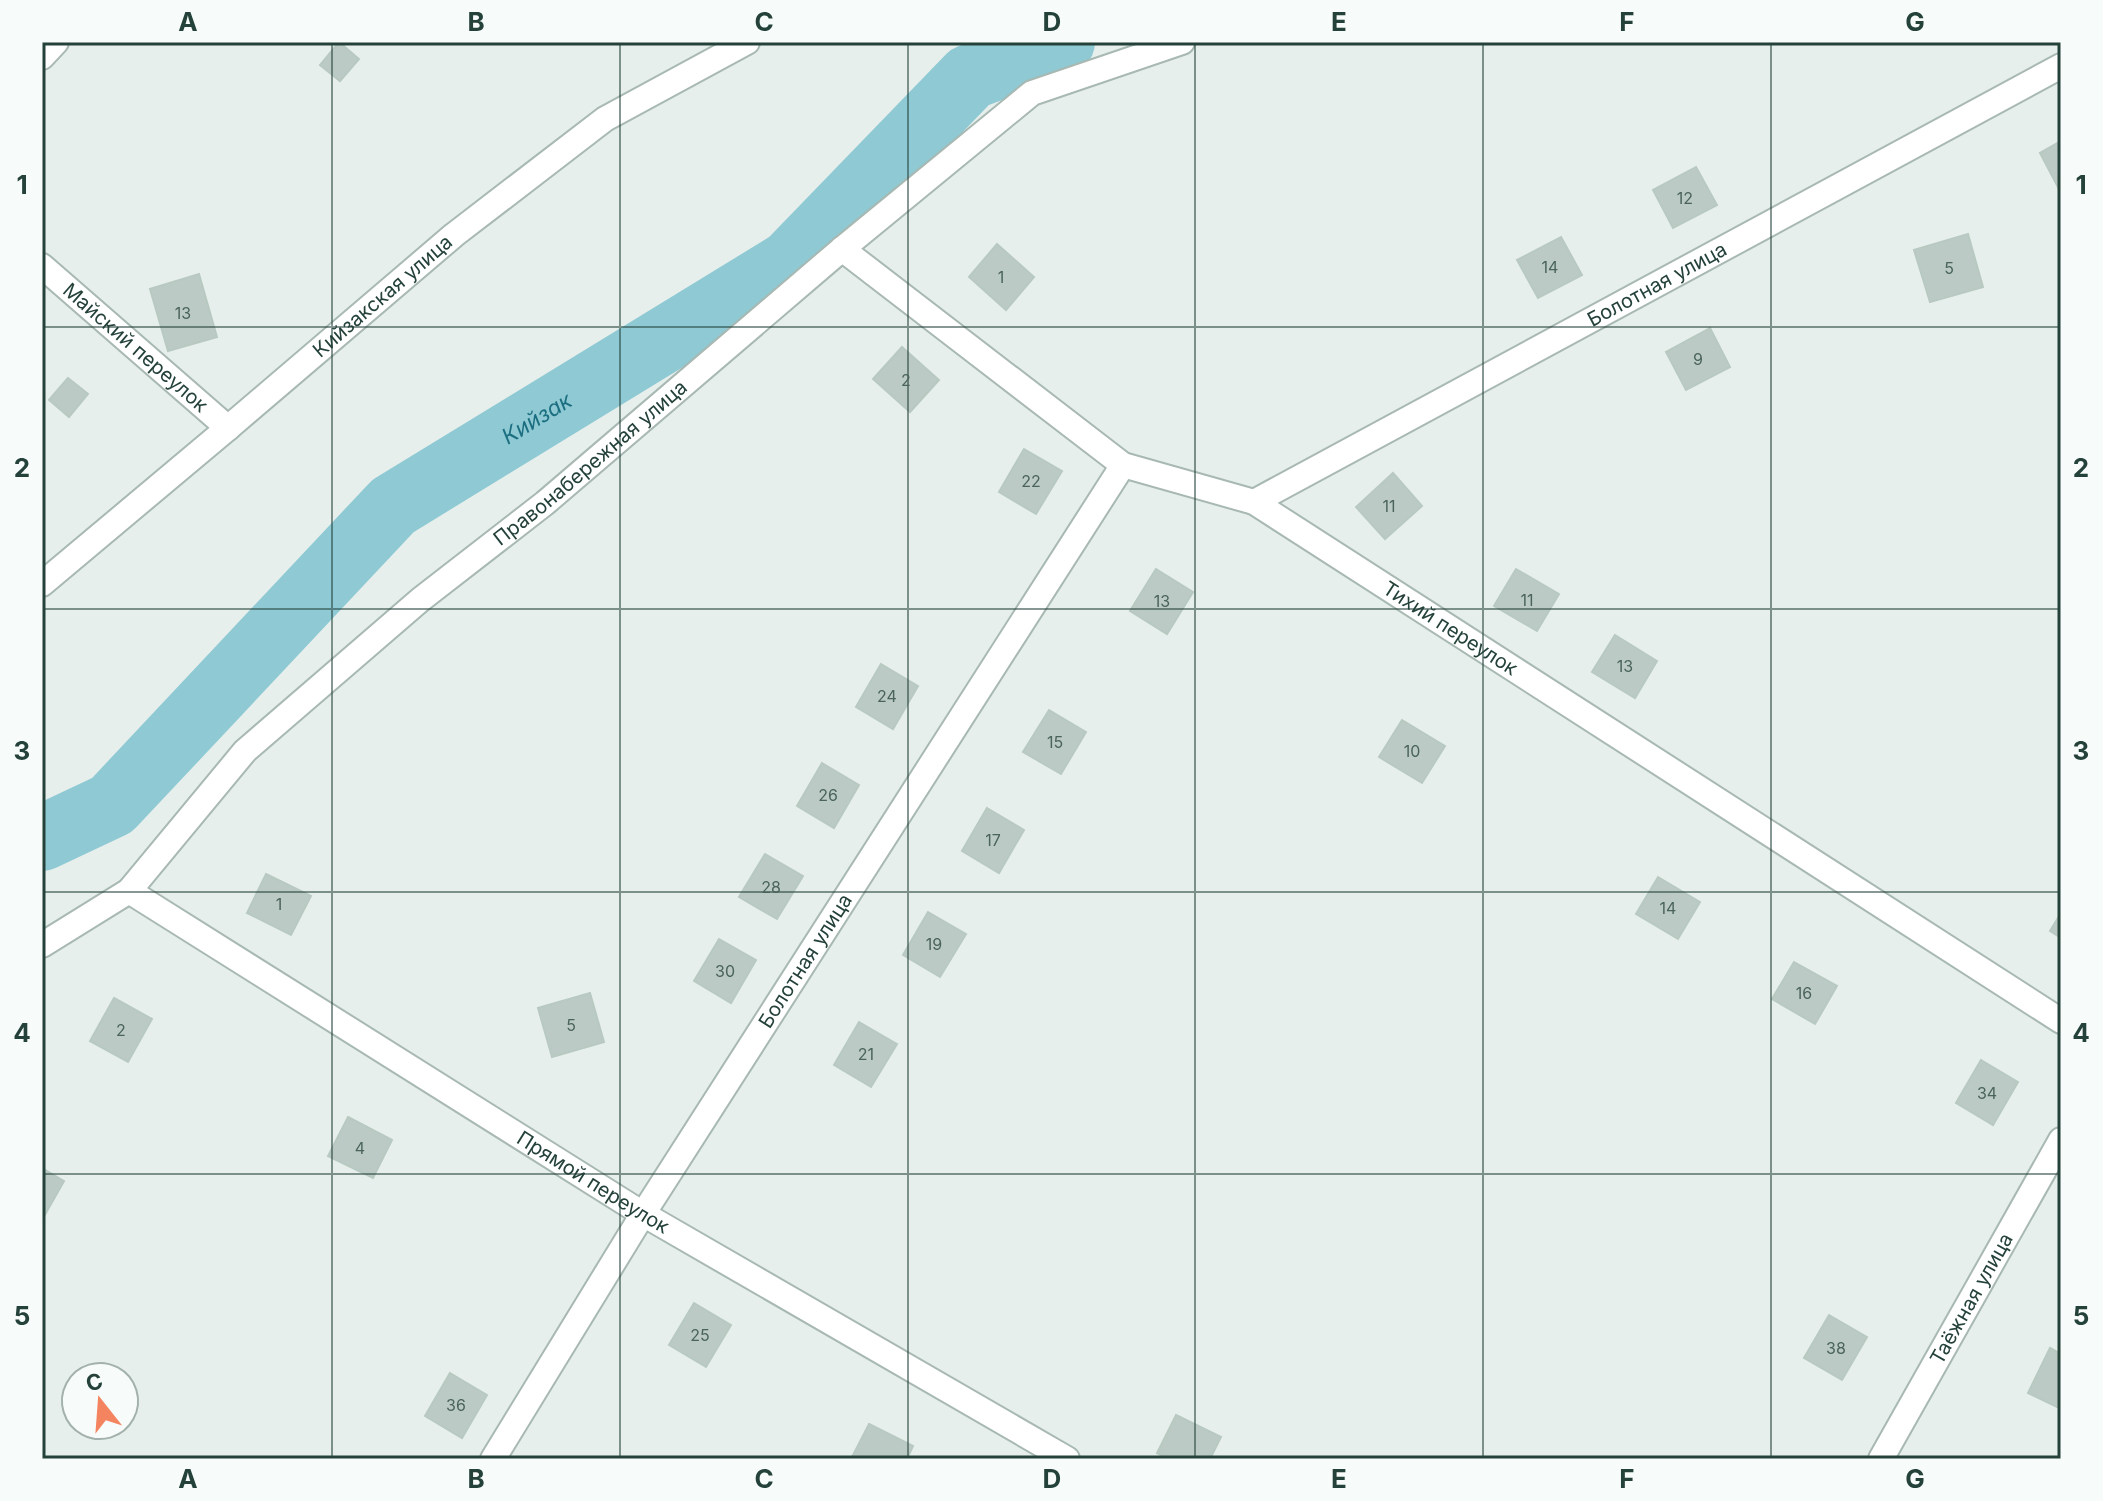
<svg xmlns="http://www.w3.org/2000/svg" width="2103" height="1501" font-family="Inter,sans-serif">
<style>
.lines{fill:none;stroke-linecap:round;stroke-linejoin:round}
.river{stroke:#8ec9d4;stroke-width:66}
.building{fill:#bbcac4;stroke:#b8c9c2;stroke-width:2}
.minor-casing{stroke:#a8b8b2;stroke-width:28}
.minor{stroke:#fff;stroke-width:24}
.grid{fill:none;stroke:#24423a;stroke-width:2;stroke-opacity:0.55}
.labels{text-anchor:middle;stroke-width:6;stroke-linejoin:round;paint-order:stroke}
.number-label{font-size:16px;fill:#4a645c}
.street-label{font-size:20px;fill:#24423a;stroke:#f7fbf9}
.water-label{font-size:22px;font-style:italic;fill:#1c6f80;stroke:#f7fbf9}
.neatline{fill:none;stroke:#24423a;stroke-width:3}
.grid-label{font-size:26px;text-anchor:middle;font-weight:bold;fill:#24423a}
</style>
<rect width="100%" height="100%" fill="#e6efeb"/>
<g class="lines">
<path class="river" id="s1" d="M42,838L112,805L393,506L790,263L970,77L1062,42"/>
</g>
<path class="building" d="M339,42L359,59L340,81L320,65Z
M2061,141V191H2060L2040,153Z
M1696,167L1717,205L1673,228L1653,190Z
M1968,234L1983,287L1930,302L1914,250Z
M1561,237L1582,275L1538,298L1517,260Z
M997,244L1034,277L1006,310L969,277Z
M199,274L217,337L168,351L150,289Z
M1710,328L1730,367L1686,390L1666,352Z
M902,347L939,380L910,412L873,379Z
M68,378L88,394L69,417L49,400Z
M1024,449L1062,471L1036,514L999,492Z
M1393,473L1422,506L1385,539L1356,507Z
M1156,569L1193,592L1167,634L1130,611Z
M1516,569L1559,594L1537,631L1494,606Z
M1615,635L1657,661L1635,698L1592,672Z
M881,664L918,686L893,729L856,707Z
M1049,710L1086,732L1061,774L1023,752Z
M1402,720L1445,746L1422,783L1379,757Z
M822,763L859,785L834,828L797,806Z
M987,808L1024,830L999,873L962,851Z
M765,854L803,876L777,919L739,897Z
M266,874L311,896L291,935L247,913Z
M1658,877L1700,902L1678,939L1636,914Z
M928,912L966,934L940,977L903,955Z
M2061,913V938L2050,931Z
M719,939L756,960L731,1003L694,981Z
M1794,962L1837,986L1815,1024L1772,999Z
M590,993L604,1042L552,1057L538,1008Z
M114,998L152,1019L128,1062L90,1041Z
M859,1022L897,1044L871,1087L834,1065Z
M1981,1060L2018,1082L1993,1125L1956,1103Z
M348,1117L392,1140L373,1178L328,1156Z
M42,1168L64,1181L42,1220Z
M694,1303L731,1325L706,1367L669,1345Z
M1829,1315L1867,1337L1842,1380L1804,1358Z
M2050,1348L2061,1354V1409L2028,1393Z
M450,1373L487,1395L462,1438L425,1416Z
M1176,1415L1221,1437L1210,1459H1168L1157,1453Z
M869,1424L913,1446L907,1459H851Z"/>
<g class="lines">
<defs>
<g id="minor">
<path d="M42,57L56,42"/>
<path id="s2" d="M842,249L1123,465L1254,502L2061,1021"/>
<path id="s3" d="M42,266L228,428"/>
<path id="s4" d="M1254,502L2061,66"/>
<path id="s5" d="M42,584L228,428L454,235L605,119L747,42"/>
<path id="s6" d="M129,891L643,1214L1067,1459"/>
<path id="s7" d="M42,945L129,891L245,751L420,600L545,503L842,249L1032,93L1182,42"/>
<path id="s8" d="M493,1459L643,1214L1123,465"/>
<path id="s9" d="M1881,1459L2061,1140"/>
</g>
</defs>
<use href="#minor" class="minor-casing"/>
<use href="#minor" class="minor"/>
</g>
<path class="grid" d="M332,42V1459M620,42V1459M908,42V1459M1195,42V1459M1483,42V1459M1771,42V1459M42,327H2061M42,609H2061M42,892H2061M42,1174H2061"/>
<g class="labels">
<g class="number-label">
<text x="1685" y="204">12</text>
<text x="1550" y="273">14</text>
<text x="1949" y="274">5</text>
<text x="1001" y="283">1</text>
<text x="183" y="319">13</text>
<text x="1698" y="365">9</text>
<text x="906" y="386">2</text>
<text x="1031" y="487">22</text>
<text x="1389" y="512">11</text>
<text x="1527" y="606">11</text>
<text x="1162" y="607">13</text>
<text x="1625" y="672">13</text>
<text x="887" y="702">24</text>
<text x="1055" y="748">15</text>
<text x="1412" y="757">10</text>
<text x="828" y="801">26</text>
<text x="993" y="846">17</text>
<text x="771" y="893">28</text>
<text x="279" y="910">1</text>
<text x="1668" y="914">14</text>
<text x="934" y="950">19</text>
<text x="725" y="977">30</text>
<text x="1804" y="999">16</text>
<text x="571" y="1031">5</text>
<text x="121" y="1036">2</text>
<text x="866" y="1060">21</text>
<text x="1987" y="1099">34</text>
<text x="360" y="1154">4</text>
<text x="700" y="1341">25</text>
<text x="1836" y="1354">38</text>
<text x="456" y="1411">36</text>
</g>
<g class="street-label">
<text dy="7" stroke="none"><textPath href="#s4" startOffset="458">Болотная улица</textPath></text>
<text dy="7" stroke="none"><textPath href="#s5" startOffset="446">Кийзакская улица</textPath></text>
<text dy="7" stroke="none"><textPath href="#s3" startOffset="124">Майский переулок</textPath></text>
<text dy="7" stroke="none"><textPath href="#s7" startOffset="734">Правонабережная улица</textPath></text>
<text dy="7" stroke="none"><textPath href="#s2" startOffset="724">Тихий переулок</textPath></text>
<text dy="7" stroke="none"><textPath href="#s8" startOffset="588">Болотная улица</textPath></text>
<text dy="7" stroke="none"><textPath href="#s6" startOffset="548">Прямой переулок</textPath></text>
<text dy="7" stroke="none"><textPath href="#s9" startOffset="184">Таёжная улица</textPath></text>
</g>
<g class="water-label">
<text dy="8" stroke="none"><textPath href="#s1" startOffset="656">Кийзак</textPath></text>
</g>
</g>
<rect width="2103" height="1501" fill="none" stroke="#f7fbf9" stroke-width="88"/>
<g transform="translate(100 1401) rotate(343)"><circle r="38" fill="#f7fbf9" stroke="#a3b1ad" stroke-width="2"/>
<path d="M0-6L14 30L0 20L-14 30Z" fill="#f4845f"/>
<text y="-12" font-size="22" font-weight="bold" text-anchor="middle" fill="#24423a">С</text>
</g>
<rect x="44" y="44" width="2015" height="1413" class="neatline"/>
<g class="grid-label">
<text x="188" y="31">A</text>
<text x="476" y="31">B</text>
<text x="764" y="31">C</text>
<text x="1052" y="31">D</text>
<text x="1339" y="31">E</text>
<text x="1627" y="31">F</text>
<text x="1915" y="31">G</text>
<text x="22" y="194">1</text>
<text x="2081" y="194">1</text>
<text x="22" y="477">2</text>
<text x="2081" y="477">2</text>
<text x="22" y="760">3</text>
<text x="2081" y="760">3</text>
<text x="22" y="1042">4</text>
<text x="2081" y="1042">4</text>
<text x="22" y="1325">5</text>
<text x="2081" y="1325">5</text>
<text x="188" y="1488">A</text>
<text x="476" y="1488">B</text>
<text x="764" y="1488">C</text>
<text x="1052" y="1488">D</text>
<text x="1339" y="1488">E</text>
<text x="1627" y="1488">F</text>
<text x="1915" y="1488">G</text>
</g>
</svg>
